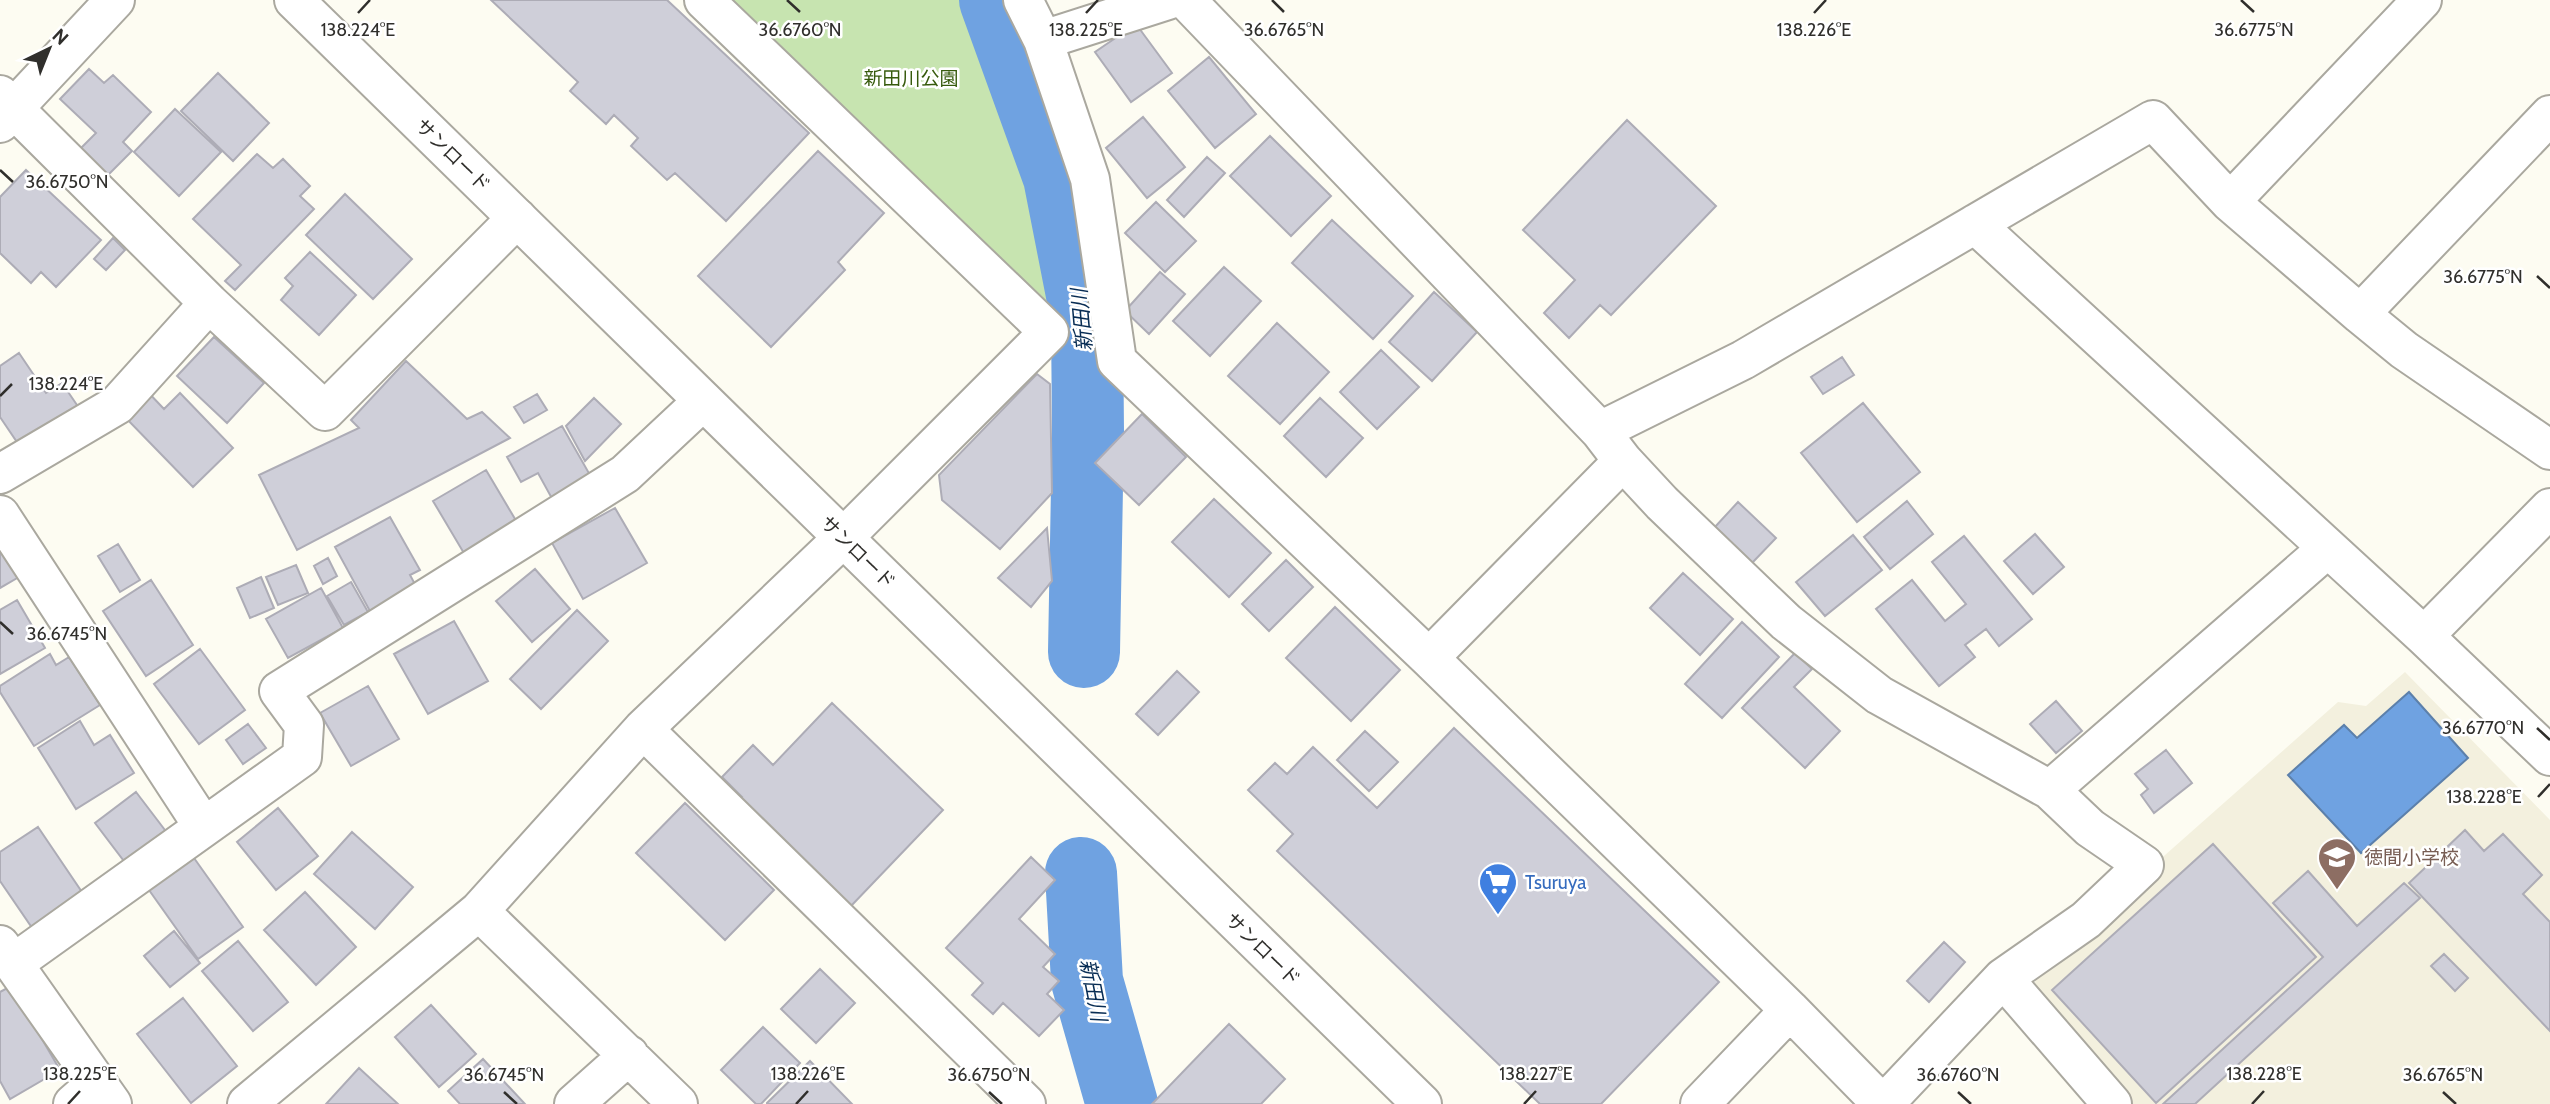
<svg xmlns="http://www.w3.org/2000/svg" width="2550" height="1104" font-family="Cabin,'Noto Sans JP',sans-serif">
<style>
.built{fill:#f3f0de}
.green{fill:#c7e4b0}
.water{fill:#6fa2e1;stroke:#5c80ab;stroke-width:2}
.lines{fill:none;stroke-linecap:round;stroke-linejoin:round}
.river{stroke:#6fa2e1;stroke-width:72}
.building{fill:#cfcfd9;stroke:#adacb6;stroke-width:2}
.street-casing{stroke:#aaa89f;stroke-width:42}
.secondary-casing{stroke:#aaa89f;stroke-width:42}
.street{stroke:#fff;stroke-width:38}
.secondary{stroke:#fff;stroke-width:38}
.ticks{fill:none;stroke:#302f2c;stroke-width:2.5}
.labels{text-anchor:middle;stroke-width:5;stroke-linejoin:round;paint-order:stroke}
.park-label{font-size:19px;fill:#365a0c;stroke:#fff}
.street-label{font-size:19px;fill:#302f2c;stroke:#fff}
.education-label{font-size:19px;fill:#785e54;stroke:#fff;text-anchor:start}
.shop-label{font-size:19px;fill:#366cbe;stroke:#fff;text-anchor:start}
.water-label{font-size:21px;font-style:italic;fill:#072c54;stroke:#fff}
.ticks-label{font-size:18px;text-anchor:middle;fill:#302f2c;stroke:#fff;stroke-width:5;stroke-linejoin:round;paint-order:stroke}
</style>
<rect width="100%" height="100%" fill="#fdfcf2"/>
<path class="built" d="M2405,672L2550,820V1104H2121L2031,991L2043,963L2338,702L2366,706Z"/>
<path class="green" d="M719,0H963L1027,157L1063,336Z"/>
<path class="water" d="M2409,692L2468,758L2361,853L2288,775L2344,725L2357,738Z"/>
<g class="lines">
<path class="river" d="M995,0L1059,177L1087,320L1088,432L1084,652
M1081,873L1087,981L1122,1104"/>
</g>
<path class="building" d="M491,0H667L809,133L726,221L675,173L667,180L631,146L638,138L614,115L606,124L570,91L578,82Z
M1136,24L1172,73L1131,102L1095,52Z
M1209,57L1256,114L1215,148L1168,91Z
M89,69L104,83L113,75L151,112L123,142L132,151L106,177L79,150L96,133L60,99Z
M218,73L269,123L233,161L181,111Z
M175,109L221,152L179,196L134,152Z
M1143,117L1185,167L1147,198L1106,148Z
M1627,120L1716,206L1611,315L1600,305L1569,338L1544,313L1575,280L1523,230Z
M1270,136L1331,196L1291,236L1230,176Z
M818,151L884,213L838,262L845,270L771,347L698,276Z
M257,154L273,168L283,159L310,186L300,196L314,209L235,290L225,281L241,265L193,219Z
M1207,157L1225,173L1184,217L1167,200Z
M26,170L101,240L56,287L41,272L31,283L0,253V197Z
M345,194L412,259L373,299L306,235Z
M1156,202L1196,241L1165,272L1125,233Z
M1332,220L1413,296L1373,339L1292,263Z
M113,238L125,250L106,270L94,259Z
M310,252L356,295L319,335L281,300L293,286L285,278Z
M1224,267L1261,301L1210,356L1173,321Z
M1160,272L1185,294L1149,334L1125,311Z
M1434,292L1477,332L1432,381L1389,342Z
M1277,323L1329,372L1280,424L1228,376Z
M214,337L264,383L227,423L177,376Z
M1381,350L1419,387L1377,429L1340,392Z
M19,353L46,393L62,383L79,408L21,448L0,417V366Z
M1842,357L1854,375L1823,394L1811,377Z
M406,361L467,419L482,412L510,438L297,550L259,475L359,428L351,420Z
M1037,374L1050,384L1052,493L1000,549L942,500L939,475Z
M145,389L164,409L180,393L233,448L193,487L121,413Z
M537,394L547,410L524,423L514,407Z
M594,398L621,424L585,461L566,426Z
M1320,398L1363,438L1326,477L1284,436Z
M1863,403L1920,472L1857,522L1801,453Z
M1142,414L1186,457L1139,505L1095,463Z
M562,426L594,482L555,504L538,473L521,482L507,457Z
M486,470L518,524L465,555L433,501Z
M1214,499L1271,553L1229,597L1172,542Z
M1907,501L1933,534L1890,569L1864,537Z
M1738,502L1776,538L1752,563L1714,528Z
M615,508L647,563L583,599L552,543Z
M390,517L420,570L410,575L417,588L371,613L335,547Z
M1047,528L1052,581L1031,607L998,578Z
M2035,534L2064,567L2033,594L2004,561Z
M1853,535L1882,570L1825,616L1796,582Z
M1964,536L2032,619L1999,646L1986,629L1965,645L1975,657L1939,686L1876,609L1912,580L1945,621L1966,604L1932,562Z
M0,544L19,577L0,588Z
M118,544L140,580L120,592L98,556Z
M328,558L337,576L323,584L314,566Z
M1286,560L1313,587L1269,631L1242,604Z
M296,565L308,593L278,605L266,577Z
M535,569L570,609L532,642L496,601Z
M1683,573L1733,619L1700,655L1650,608Z
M261,577L274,608L250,618L237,588Z
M151,580L193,645L146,676L103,611Z
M351,582L368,612L344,625L327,596Z
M321,588L343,628L288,658L266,619Z
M17,600L45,648L0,674V610Z
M1335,607L1400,670L1351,721L1286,658Z
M577,610L608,641L541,709L510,679Z
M454,621L488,681L428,714L394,654Z
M1742,622L1779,657L1722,718L1685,684Z
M200,649L245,710L199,744L154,684Z
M1795,653L1812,669L1794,687L1840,731L1805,768L1742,708Z
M50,654L56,665L69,657L100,705L34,746L0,692V686Z
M1177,671L1199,692L1158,735L1136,714Z
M368,686L399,739L351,766L320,713Z
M2056,701L2082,731L2056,753L2030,724Z
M832,703L943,810L851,906L739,800L742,797L722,777L753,745L773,765Z
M80,721L94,745L110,735L134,773L76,809L38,748Z
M248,724L266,748L243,764L226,740Z
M1454,728L1719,982L1601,1104H1540L1277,851L1293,834L1248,790L1275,763L1287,774L1313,747L1377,808Z
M1365,731L1398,762L1369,791L1337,760Z
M2166,750L2192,783L2154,813L2141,795L2148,789L2135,774Z
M136,792L171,838L130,869L95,823Z
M685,803L774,890L725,940L636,853Z
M278,808L318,856L276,890L237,842Z
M38,827L88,901L37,935L0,881V852Z
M2465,830L2484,851L2503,834L2542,875L2523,894L2550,922V1031L2409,883Z
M352,832L413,887L375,929L314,874Z
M2213,844L2316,957L2156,1103L2052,990Z
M1031,857L1055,880L1019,919L1055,954L1043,967L1059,981L1047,994L1064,1010L1039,1036L1003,1003L993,1014L972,995L983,983L946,948Z
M194,858L243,927L198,959L149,890Z
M2308,871L2357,926L2404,883L2420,898L2195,1104H2163L2323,957L2273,903Z
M305,892L356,947L316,985L264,930Z
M174,931L200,963L170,987L144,956Z
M238,941L288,1002L253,1031L202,971Z
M1944,942L1965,962L1929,1002L1907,981Z
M2444,954L2468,978L2455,991L2431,966Z
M820,969L855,1003L816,1043L781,1009Z
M11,986L60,1070L10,1099L0,1081V992Z
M183,998L237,1066L191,1103L137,1034Z
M431,1005L476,1054L439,1087L395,1037Z
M1229,1024L1285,1079L1261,1104H1152Z
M763,1027L800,1063L761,1104H756L721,1070Z
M483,1059L525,1104H460L448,1091Z
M810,1061L852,1104H767V1103Z
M359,1068L398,1104H326Z"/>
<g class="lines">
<defs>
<path id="street" d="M1023,0L1043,40L1090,179L1117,361L1429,658L1790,1010L1882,1104
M1186,0L1600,431L1623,461L1662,503L1786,622L1879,695L2050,790L2090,828L2144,865L2086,920L2003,978L1884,1104
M1043,40L1168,0
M0,95L209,303L325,411L517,218
M0,123L115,0
M2230,202L2422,0
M1975,224L2424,636
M2360,314L2550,115
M1600,431L1743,360L2153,120L2230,202L2360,314L2404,350L2550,450
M0,474L117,405L209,303
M2550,508L2424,636L2550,756
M0,515L203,826
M1429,658L1623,461
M643,729L1026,1104
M2050,790L2328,548
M479,911L678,1104
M0,945L112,1104
M14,963L302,757L304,725L279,691L625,474L703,401
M2003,978L2112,1104
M73,1104L97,1083
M247,1104L479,911L643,729L843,538L1049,332L704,0
M574,1104L629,1055
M1700,1104L1790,1010"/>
<path id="secondary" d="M294,0L1422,1104"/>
</defs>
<use href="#street" class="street-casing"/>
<use href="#secondary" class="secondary-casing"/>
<use href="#street" class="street"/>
<use href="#secondary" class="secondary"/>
</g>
<path class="ticks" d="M787,0L800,12M1272,0L1284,12M2241,0L2254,12M358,13L370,0M1086,13L1098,0M1814,13L1826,0M0,170L13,182M2537,276L2550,288M0,396L12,384M0,622L13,634M2537,728L2550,740M2538,797L2550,784M504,1092L517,1104M989,1092L1002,1104M1958,1092L1971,1104M2443,1092L2456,1104M68,1104L80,1091M796,1104L808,1091M1524,1104L1536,1091M2252,1104L2264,1091"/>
<defs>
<symbol id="school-pin" viewBox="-11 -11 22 30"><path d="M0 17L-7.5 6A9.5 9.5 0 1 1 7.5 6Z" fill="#8d6e63" stroke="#fff"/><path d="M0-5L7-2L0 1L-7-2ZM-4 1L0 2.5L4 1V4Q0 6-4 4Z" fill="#fff"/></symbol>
<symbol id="supermarket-pin" viewBox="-11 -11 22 30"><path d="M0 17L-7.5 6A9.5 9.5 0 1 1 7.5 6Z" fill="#3f7fe0" stroke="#fff"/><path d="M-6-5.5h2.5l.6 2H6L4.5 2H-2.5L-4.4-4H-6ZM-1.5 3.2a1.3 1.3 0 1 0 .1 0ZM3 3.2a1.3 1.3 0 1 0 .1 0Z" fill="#fff"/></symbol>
</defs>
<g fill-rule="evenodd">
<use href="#school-pin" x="2315" y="835" width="44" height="60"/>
<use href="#supermarket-pin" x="1476" y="860" width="44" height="60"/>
</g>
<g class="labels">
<g class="park-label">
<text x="911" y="85">新田川公園</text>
</g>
<g class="street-label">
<text transform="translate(453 155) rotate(44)" y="7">サンロード</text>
<text transform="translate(858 552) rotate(44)" y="7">サンロード</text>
<text transform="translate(1263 949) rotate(44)" y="7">サンロード</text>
</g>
<g class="education-label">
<text x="2364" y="864">徳間小学校</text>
</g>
<g class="shop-label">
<text x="1525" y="889">Tsuruya</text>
</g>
<g class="water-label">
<text transform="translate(1082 320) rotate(-95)" y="7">新田川</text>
<text transform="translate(1093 990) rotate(79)" y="7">新田川</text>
</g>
</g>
<g class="ticks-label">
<text x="2254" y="36">36.6775°N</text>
<text x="800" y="36">36.6760°N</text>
<text x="1284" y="36">36.6765°N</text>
<text x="358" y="36">138.224°E</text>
<text x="1086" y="36">138.225°E</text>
<text x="1814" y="36">138.226°E</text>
<text x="67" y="188">36.6750°N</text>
<text x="2483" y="283">36.6775°N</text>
<text x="66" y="390">138.224°E</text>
<text x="67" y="640">36.6745°N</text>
<text x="2483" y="734">36.6770°N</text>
<text x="2484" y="803">138.228°E</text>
<text x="80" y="1080">138.225°E</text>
<text x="808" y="1080">138.226°E</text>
<text x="1536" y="1080">138.227°E</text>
<text x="2264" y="1080">138.228°E</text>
<text x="504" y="1081">36.6745°N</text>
<text x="989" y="1081">36.6750°N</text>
<text x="1958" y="1081">36.6760°N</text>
<text x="2443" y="1081">36.6765°N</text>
</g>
<g transform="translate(49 49) rotate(43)" stroke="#ffffff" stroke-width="5" paint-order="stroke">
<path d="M0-5L12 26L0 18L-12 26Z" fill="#302f2c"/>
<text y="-10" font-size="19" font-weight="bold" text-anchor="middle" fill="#302f2c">N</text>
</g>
</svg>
